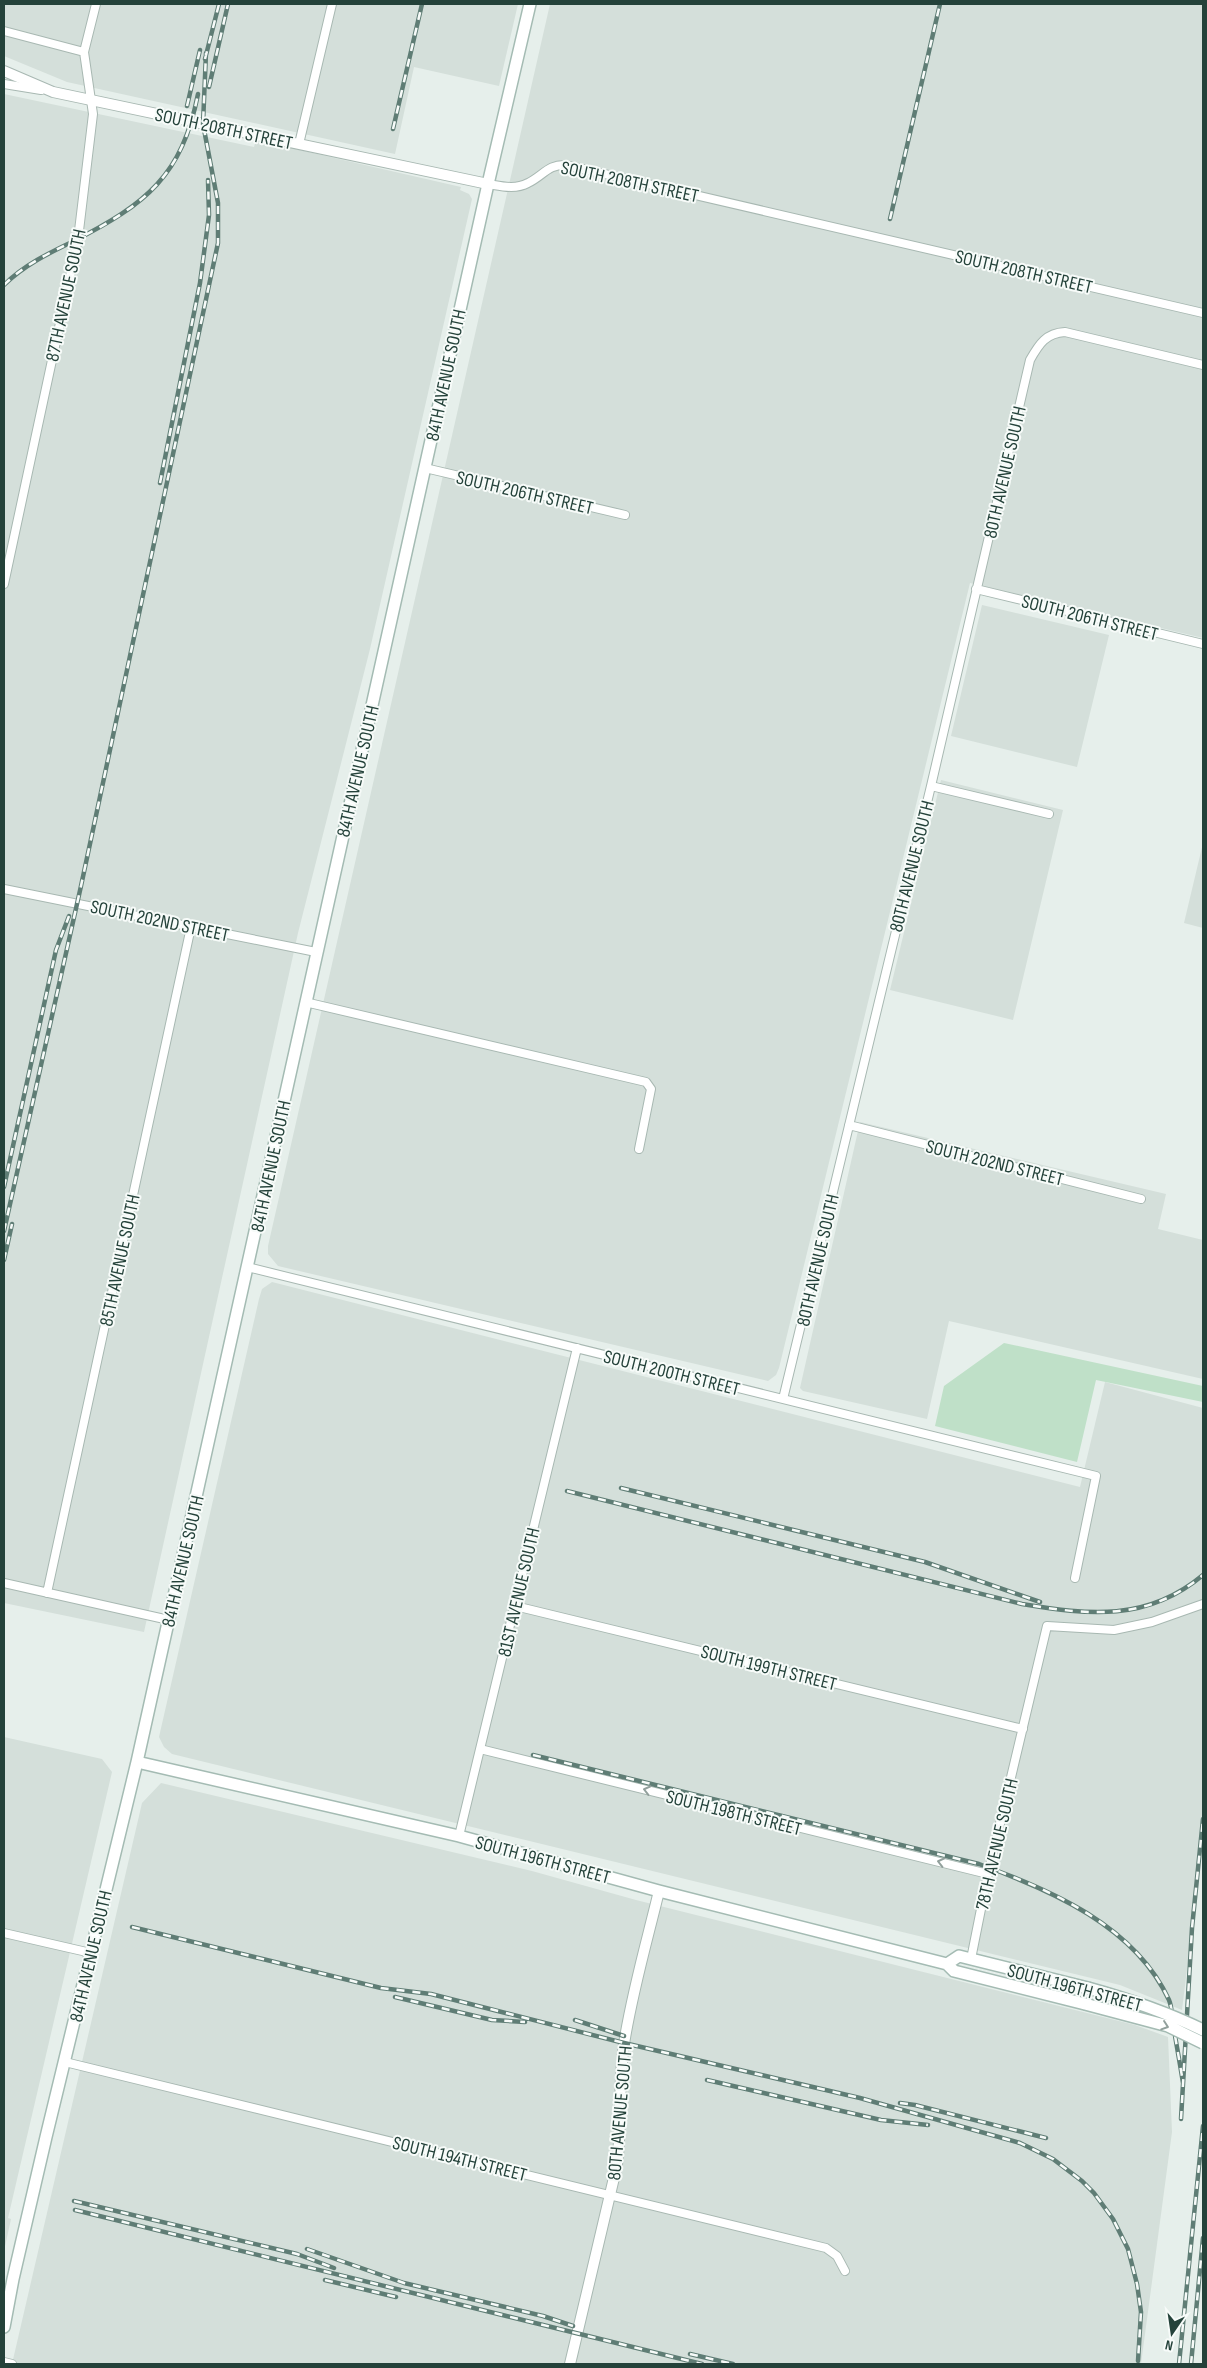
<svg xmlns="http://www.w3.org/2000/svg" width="1207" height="2368" font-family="'Sofia Sans Condensed',sans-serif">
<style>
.built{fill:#d4dfda}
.green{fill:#bfe0c8}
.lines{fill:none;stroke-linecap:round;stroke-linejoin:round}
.minor-casing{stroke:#a8b8b2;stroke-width:10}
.tertiary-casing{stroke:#a8b8b2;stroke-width:12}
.secondary-casing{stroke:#a4bbb3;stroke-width:14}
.minor{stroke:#fff;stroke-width:8}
.tertiary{stroke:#fff;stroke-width:10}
.secondary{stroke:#fff;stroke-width:11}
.rail-casing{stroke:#5f7d75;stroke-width:4.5}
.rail{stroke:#f7fbf9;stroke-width:2.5;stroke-dasharray:8;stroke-linecap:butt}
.secondary-bridge-casing{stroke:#a4bbb3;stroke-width:14;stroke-linecap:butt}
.secondary-bridge{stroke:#fff;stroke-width:11}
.oneway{stroke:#92a09c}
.labels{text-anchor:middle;stroke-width:4;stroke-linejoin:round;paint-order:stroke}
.street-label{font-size:19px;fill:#24423a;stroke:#f7fbf9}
</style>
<rect width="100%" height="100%" fill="#e6efeb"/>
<path class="built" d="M4,4H518L499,86L414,67L395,154L67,82L4,56Z
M550,4H1203V638L970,583L779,1368L776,1375L768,1381L278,1266L268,1254V1246Z
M4,94L254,147L256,140L461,187L460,190L469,194L472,199L370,649L298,933L144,1632L4,1603Z
M982,605L1109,635L1077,767L951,736Z
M941,780L1063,810L1013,1020L890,990Z
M1203,843V928L1184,923Z
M860,1122L1166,1194L1158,1229L1203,1240V1379L949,1321L927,1419L803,1391L800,1388Z
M272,1282L1080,1487L1105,1382L1203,1408V1838L1182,2010L1120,1985L172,1754L164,1747L159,1737L259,1299L262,1289Z
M4,1737L102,1759L112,1772L8,2218L11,2219L4,2251Z
M161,1783L532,1871L636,1900L1135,2025L1168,2037L1172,2132L1141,2364H12L142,1803Z"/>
<path class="green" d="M1004,1343L1203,1386V1402L1096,1380L1077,1462L935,1426L944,1386Z"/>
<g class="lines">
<defs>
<path id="minor" d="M4,31L84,52
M4,84L41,90
M299,144L332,4
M488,184C501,186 515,190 528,183C543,176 548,164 566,165L1203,313
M425,468L625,515
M4,584L78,239L93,114L84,52L96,4
M976,589L1203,644
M931,786L1049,814
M4,889L316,952
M305,1002L646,1082L651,1089L639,1149
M849,1125L1141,1199
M247,1267L1096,1476L1075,1578
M783,1399L931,786L1030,360C1039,344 1046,333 1065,332L1203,365
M4,1583L169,1620
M47,1593L191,927
M515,1606L1023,1729
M480,1749L988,1874
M459,1836L577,1348
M4,1933L91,1953
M971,1959L988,1874L1047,1626L1114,1630L1152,1622L1203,1604
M65,2062L826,2248L837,2256L845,2271
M4,2362L12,2364"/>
<path id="tertiary" d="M4,71L53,92L488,184
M570,2364L617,2165C622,2125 618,2084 624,2044C632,1992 647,1941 659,1891"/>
<path id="secondary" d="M137,1762L459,1836L659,1891L947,1964L954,1971L1085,2004
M947,1964L959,1956L1088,1988
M4,2327L13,2279L46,2137L137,1762L488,184L530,4"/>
</defs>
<use href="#minor" class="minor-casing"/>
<use href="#tertiary" class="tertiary-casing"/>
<use href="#secondary" class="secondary-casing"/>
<use href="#minor" class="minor"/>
<use href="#tertiary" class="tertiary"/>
<use href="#secondary" class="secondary"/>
<defs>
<path id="rail" d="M205,59L219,4
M209,87L228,4
M187,106L200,50
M393,129L422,4
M890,219L940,4
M4,285C24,265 49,253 74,241C146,204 182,176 198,94
M160,483L200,283L209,215L208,180
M4,1187L56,950L69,916
M4,1231L81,886L218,243V203L203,124L206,53
M4,1260L12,1224
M621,1488L925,1562L1040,1602
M567,1491L1022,1604C1089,1615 1147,1622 1203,1575
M533,1755L979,1864C1051,1890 1135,1926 1169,2000C1172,2007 1172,2016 1173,2023C1176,2043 1180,2063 1183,2083
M132,1927L381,1988L431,1994L624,2043L860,2098L1020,2143L1053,2159L1082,2181L1094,2193L1113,2219L1128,2249L1137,2284L1141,2312L1138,2361
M395,1997L492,2020L525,2022
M575,2020L624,2036
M707,2080L881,2120L928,2125
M900,2103L915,2105L1046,2138
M1181,2119L1192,1928L1203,1819
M74,2201L297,2254L334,2268
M75,2210L702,2364
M307,2249L404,2283L543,2316L573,2326
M325,2280L396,2297
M690,2354L733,2364
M1179,2364L1203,2126
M1191,2364L1203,2238"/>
</defs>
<use href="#rail" class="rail-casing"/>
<use href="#rail" class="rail"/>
<defs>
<path id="secondary-bridge" d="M1088,1988C1128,1999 1166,2012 1203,2030
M1085,2004L1168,2026L1203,2043"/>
</defs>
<use href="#secondary-bridge" class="secondary-bridge-casing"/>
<use href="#secondary-bridge" class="secondary-bridge"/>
</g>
<defs><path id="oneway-chevron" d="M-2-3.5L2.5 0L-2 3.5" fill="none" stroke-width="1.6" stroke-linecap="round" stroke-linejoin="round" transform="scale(1.25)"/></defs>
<g class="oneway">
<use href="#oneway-chevron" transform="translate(647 1790) rotate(-166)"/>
<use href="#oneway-chevron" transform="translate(941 1862) rotate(-166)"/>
<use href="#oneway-chevron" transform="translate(1165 2026) rotate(19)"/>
</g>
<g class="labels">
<g class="street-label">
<text transform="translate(224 128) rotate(12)" y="7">SOUTH 208TH STREET</text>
<text transform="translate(630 181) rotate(12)" y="7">SOUTH 208TH STREET</text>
<text transform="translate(1024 271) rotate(13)" y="7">SOUTH 208TH STREET</text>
<text transform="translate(65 295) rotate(-78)" y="7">87TH AVENUE SOUTH</text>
<text transform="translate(445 375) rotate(-78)" y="7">84TH AVENUE SOUTH</text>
<text transform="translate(1004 472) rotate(-77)" y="7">80TH AVENUE SOUTH</text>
<text transform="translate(525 492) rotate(13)" y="7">SOUTH 206TH STREET</text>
<text transform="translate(1090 617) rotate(14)" y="7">SOUTH 206TH STREET</text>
<text transform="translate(357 771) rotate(-77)" y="7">84TH AVENUE SOUTH</text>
<text transform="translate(911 866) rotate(-76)" y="7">80TH AVENUE SOUTH</text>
<text transform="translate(160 920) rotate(12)" y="7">SOUTH 202ND STREET</text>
<text transform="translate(995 1162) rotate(14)" y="7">SOUTH 202ND STREET</text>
<text transform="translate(270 1166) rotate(-78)" y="7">84TH AVENUE SOUTH</text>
<text transform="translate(119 1260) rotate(-78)" y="7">85TH AVENUE SOUTH</text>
<text transform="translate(817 1260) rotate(-77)" y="7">80TH AVENUE SOUTH</text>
<text transform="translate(672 1372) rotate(14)" y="7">SOUTH 200TH STREET</text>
<text transform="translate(182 1561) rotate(-77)" y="7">84TH AVENUE SOUTH</text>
<text transform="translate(518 1592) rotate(-77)" y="7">81ST AVENUE SOUTH</text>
<text transform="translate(769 1667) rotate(14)" y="7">SOUTH 199TH STREET</text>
<text transform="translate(734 1812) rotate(14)" y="7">SOUTH 198TH STREET</text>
<text transform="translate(996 1844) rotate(-77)" y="7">78TH AVENUE SOUTH</text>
<text transform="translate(543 1859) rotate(15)" y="7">SOUTH 196TH STREET</text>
<text transform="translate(90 1956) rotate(-77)" y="7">84TH AVENUE SOUTH</text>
<text transform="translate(1075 1987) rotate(15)" y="7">SOUTH 196TH STREET</text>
<text transform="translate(619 2113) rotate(-85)" y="7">80TH AVENUE SOUTH</text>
<text transform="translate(460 2158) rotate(14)" y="7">SOUTH 194TH STREET</text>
</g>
</g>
<rect width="1207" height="2368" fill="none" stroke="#24423a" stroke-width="10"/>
<g transform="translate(1172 2333) rotate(193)" stroke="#f7fbf9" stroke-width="4" paint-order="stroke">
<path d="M0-4L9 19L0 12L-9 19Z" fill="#24423a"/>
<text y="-8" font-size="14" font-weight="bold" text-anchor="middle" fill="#24423a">N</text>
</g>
</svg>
